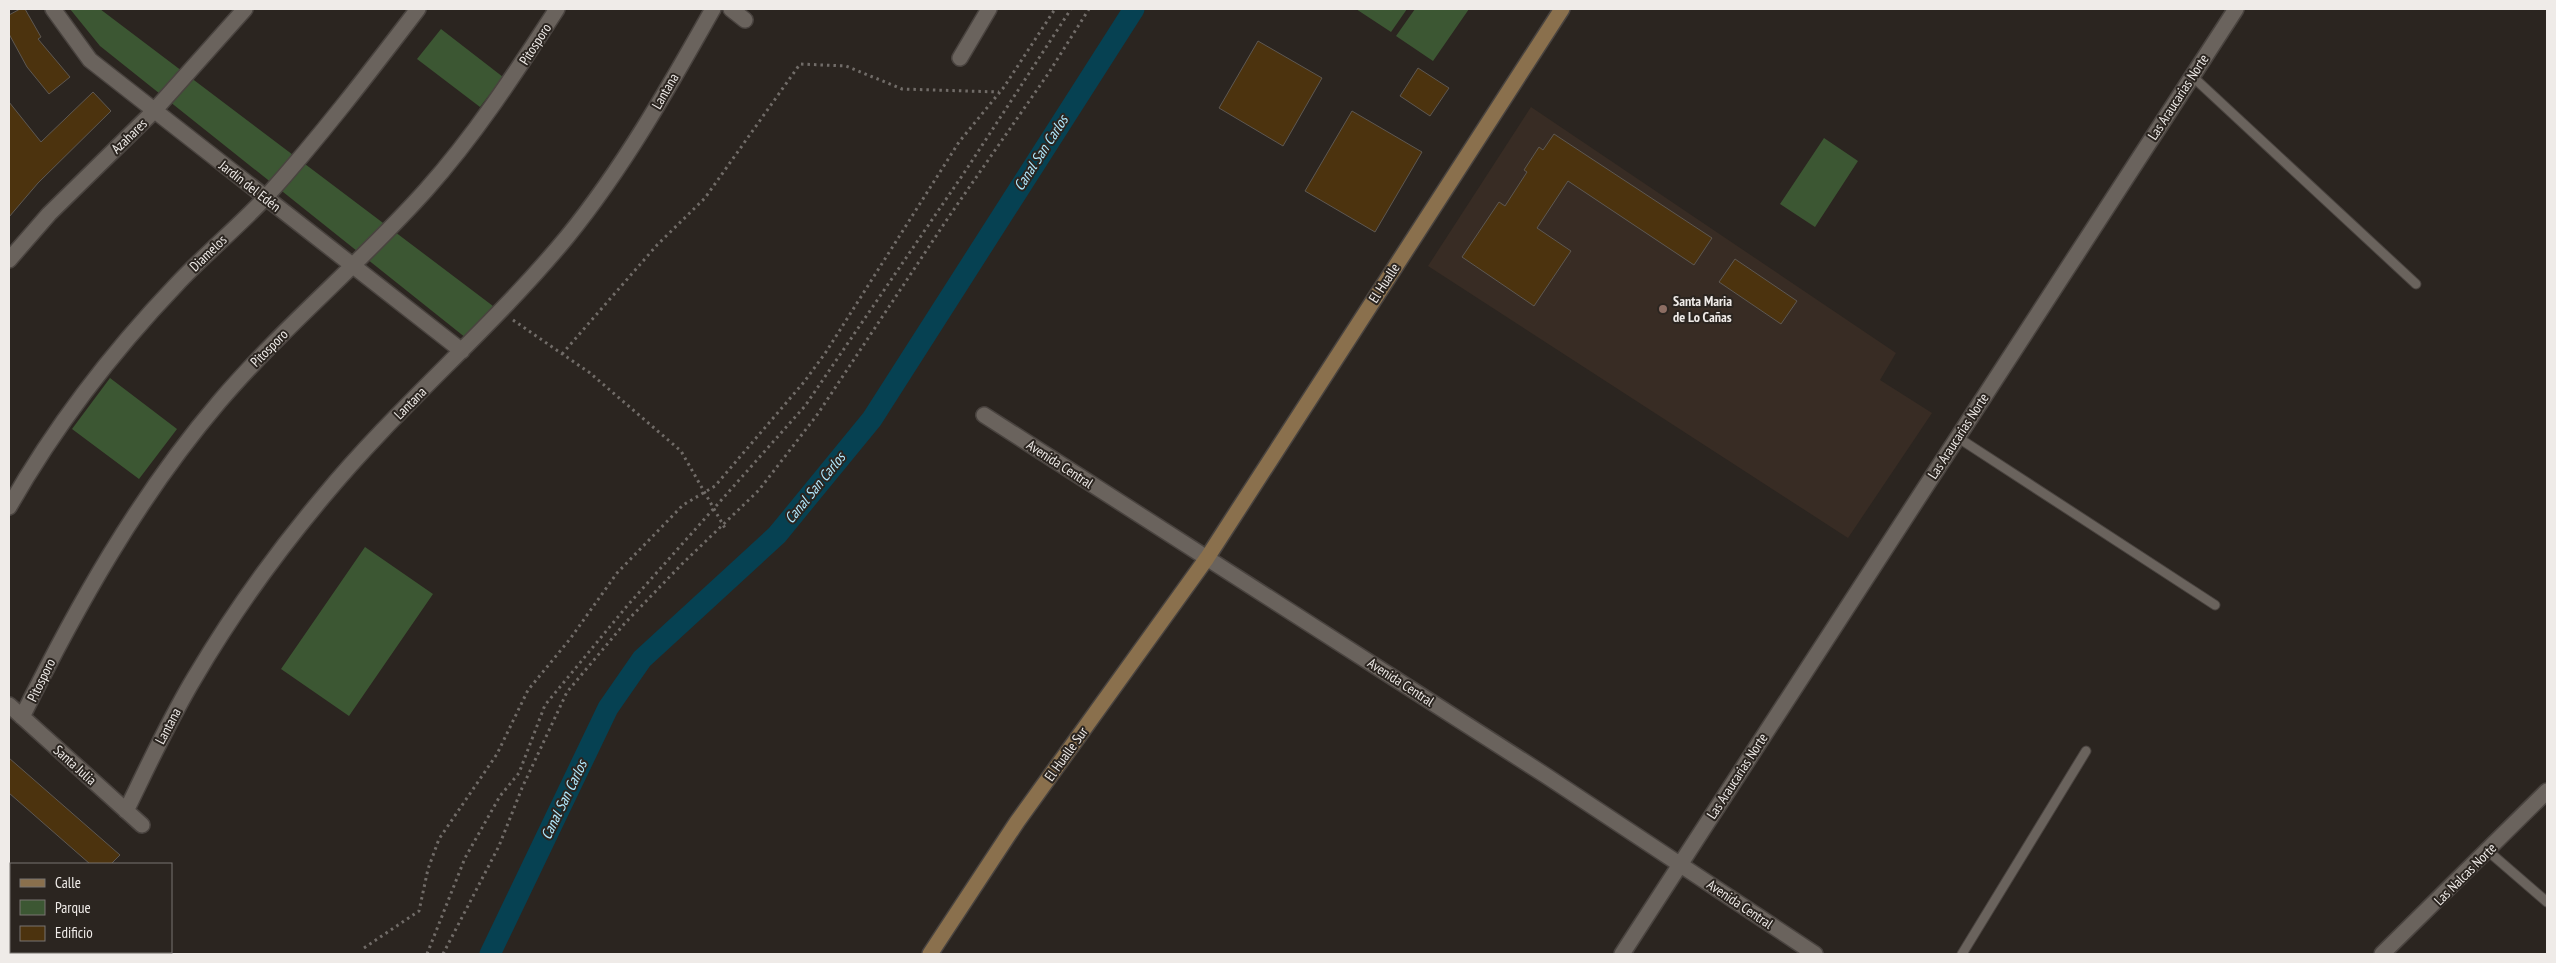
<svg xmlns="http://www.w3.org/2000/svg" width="2556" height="963" font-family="'PT Sans Narrow',sans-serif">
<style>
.built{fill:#382c24}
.green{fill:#3c5733}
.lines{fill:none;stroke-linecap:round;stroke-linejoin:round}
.canal{stroke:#064152;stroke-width:21}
.building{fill:#4c330e;stroke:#5e5852}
.lane-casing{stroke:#49433f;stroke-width:11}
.street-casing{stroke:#49433f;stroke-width:18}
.secondary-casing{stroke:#49433f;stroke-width:18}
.path{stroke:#716c68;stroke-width:3;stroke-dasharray:2.5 4;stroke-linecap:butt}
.lane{stroke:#6a635d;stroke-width:9}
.street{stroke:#6a635d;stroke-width:15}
.secondary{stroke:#8a704d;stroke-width:15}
.education-dot{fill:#8d6e63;stroke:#2b2520;stroke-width:2}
.labels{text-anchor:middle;stroke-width:4;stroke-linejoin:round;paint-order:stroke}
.street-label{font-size:14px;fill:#efebe8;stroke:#2b2520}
.poi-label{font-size:14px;font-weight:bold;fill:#efebe8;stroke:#2b2520;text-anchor:start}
.water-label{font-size:15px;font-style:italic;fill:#b1e9fe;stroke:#2b2520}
</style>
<rect width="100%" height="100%" fill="#2b2520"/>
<path class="built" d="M1531,107L1896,353L1880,380L1932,413L1848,538L1428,266Z"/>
<path class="green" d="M70,9H100L493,306L466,338L100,46Z
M1356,9H1407L1391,32Z
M1415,9H1469L1433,61L1396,36Z
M441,29L503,77L480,107L417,59Z
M1824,138L1858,161L1815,227L1780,204Z
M110,378L177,429L139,479L72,429Z
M365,547L433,594L349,716L281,669Z"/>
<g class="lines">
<path class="canal" d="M490,954L608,708L642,659L777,535L872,419L1134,9"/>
</g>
<path class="building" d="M20,9H25L41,37L38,39L70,77L49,94L27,67L9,34V15Z
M1258,41L1322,78L1283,146L1219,108Z
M1418,68L1449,88L1430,116L1400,96Z
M93,92L111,111L38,183L9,217V102L41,142Z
M1352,111L1422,152L1375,232L1305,191Z
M1554,134L1712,238L1694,265L1568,181L1537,228L1571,251L1534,306L1462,257L1499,202L1505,206L1527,172L1524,170L1539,147L1543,150Z
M1735,259L1797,301L1781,324L1719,282Z
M9,758L120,855L111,864H90L9,793Z"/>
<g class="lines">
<defs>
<path id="lane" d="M2192,76L2416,284
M1957,437L2215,605
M2488,851L2547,902
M1962,954L2086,751"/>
<path id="street" d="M53,9L90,60L462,351
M731,9L745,20
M960,58L989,9
M9,260L49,214L153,112L245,9
M984,415L1545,775L1815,954
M9,507C55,426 113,351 177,284C205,254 238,227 266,197C320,137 369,73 418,9
M9,705L142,825
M22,717C77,606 138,497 219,402C283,327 360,264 426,190C476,134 516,72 557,9
M126,811C148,766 169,720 195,677C232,614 276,553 323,497C399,405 491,329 567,237C624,167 669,87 713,9
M1622,954L2236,9
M2382,954L2547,791"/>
<path id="secondary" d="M930,954L1017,822L1207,558L1562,9"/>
</defs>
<use href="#lane" class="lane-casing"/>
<use href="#street" class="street-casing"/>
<use href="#secondary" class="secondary-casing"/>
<path class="path" d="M513,320L590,373L681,451L726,530
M562,354L657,245L705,198L800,64L846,66L902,89L999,92
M364,948L419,911L428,869L439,839L497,754L528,690L570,639L617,573L683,505L715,486L804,382L826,352L959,142L1004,87L1055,9
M427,954L465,858L500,796L519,773L545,705L627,606L805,406L966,170L1071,9
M443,954L499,846L522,788L567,692L625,623L682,564L759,490L817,415L950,215L1048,74L1089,9"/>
<use href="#lane" class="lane"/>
<use href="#street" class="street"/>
<use href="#secondary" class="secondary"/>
</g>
<circle class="education-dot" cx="1663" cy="309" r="5"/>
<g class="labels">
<g class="street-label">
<text transform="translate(535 44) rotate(-57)" y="5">Pitosporo</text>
<text transform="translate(665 91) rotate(-60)" y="5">Lantana</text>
<text transform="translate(2178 97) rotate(-57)" y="5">Las Araucarias Norte</text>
<text transform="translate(129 136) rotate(-44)" y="5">Azahares</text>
<text transform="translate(250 186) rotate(38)" y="5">Jardín del Edén</text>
<text transform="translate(208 253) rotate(-44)" y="5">Diamelos</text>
<text transform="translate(1384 283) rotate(-57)" y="5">El Hualle</text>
<text transform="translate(269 348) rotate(-45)" y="5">Pitosporo</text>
<text transform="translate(410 403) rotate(-45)" y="5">Lantana</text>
<text transform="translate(1958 436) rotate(-57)" y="5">Las Araucarias Norte</text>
<text transform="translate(1060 464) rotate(33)" y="5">Avenida Central</text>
<text transform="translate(41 680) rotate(-64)" y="5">Pitosporo</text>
<text transform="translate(1401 682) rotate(33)" y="5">Avenida Central</text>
<text transform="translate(168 726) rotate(-62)" y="5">Lantana</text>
<text transform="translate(1066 754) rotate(-54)" y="5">El Hualle Sur</text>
<text transform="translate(75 765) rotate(42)" y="5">Santa Julia</text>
<text transform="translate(1737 776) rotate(-57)" y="5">Las Araucarias Norte</text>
<text transform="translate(2465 874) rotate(-45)" y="5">Las Nalcas Norte</text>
<text transform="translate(1740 904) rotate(34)" y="5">Avenida Central</text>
</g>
<g class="poi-label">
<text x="1673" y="306">Santa Maria<tspan x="1673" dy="16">de Lo Cañas</tspan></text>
</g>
<g class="water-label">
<text transform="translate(1041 153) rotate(-57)" y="5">Canal San Carlos</text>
<text transform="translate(815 488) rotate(-51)" y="5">Canal San Carlos</text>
<text transform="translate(564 800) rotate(-64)" y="5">Canal San Carlos</text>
</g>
</g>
<rect width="2556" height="963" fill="none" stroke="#efebe8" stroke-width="20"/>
<rect x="10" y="863" width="162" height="90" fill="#2b2520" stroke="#797470"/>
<rect x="20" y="879" width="25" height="8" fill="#8a704d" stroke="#797470"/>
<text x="55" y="888" font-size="15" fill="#efebe8">Calle</text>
<rect x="20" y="900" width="25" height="15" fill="#3c5733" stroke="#797470"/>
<text x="55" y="913" font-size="15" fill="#efebe8">Parque</text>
<rect x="20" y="926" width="25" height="15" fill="#4c330e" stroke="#797470"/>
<text x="55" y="938" font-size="15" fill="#efebe8">Edificio</text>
</svg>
